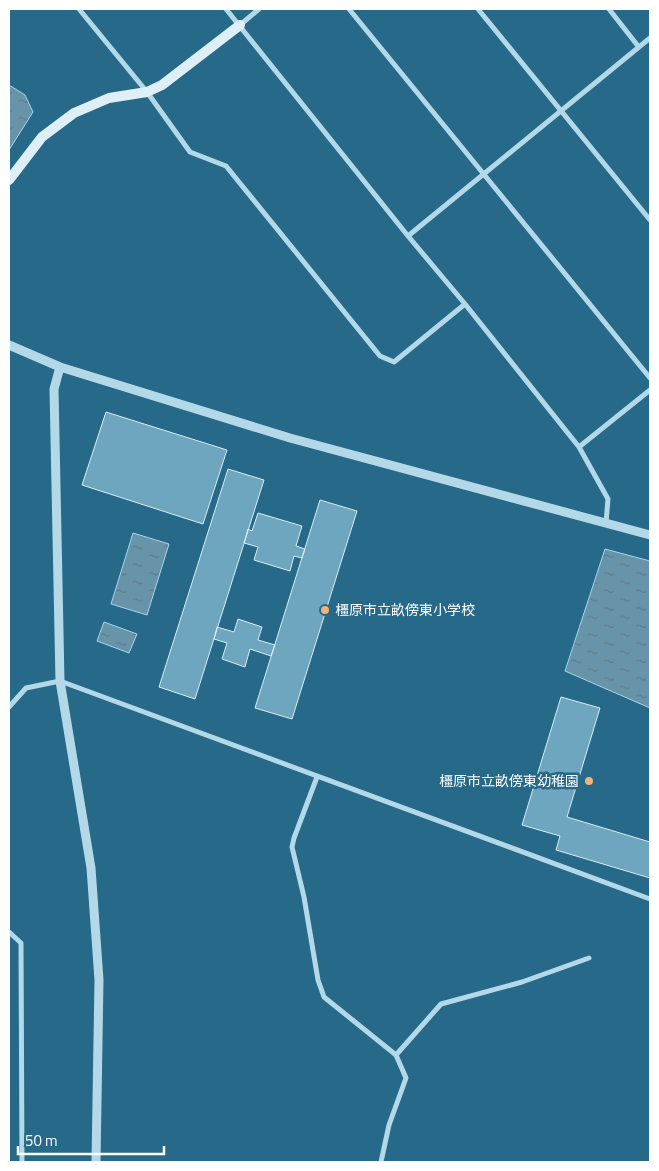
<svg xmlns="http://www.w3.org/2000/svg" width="659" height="1171" font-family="'Titillium Web','Noto Sans JP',sans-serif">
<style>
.water{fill:url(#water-ripples);stroke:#a8d6ea}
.building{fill:#6fa6bf;stroke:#d7edf7}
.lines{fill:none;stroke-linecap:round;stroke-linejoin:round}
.minor{stroke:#b3d9e9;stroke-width:5}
.tertiary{stroke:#b3d9e9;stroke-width:9}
.secondary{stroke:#deeff8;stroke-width:10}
.poi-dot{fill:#f2b278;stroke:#266989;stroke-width:2}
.labels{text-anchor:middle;stroke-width:5;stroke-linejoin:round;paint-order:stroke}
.poi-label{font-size:14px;fill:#fff;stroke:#266989;text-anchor:start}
</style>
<defs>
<pattern id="water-ripples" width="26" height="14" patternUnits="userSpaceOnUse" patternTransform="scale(1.25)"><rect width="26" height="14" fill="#6794a9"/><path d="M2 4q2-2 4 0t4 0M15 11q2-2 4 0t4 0" fill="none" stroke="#5e7b88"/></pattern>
</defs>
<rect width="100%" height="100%" fill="#266989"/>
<path class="water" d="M9,85L25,95L33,112L9,150Z
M133,533L169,544L147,615L111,604Z
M605,549L650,561V708L565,671Z
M104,622L137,634L129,653L97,641Z"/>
<path class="building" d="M106,412L227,450L203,524L82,485Z
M228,469L264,480L195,699L159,687Z
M320,500L357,511L292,719L255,708Z
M258,513L302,526L296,546L305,549L302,558L294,556L290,571L254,560L258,547L244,543L248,529L252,531Z
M238,619L262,627L258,640L275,645L271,656L250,649L245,667L222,659L227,643L214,639L217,627L234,632Z
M561,697L600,708L567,817L650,842V878L556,850L560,836L522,825Z"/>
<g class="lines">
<path class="minor" d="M79,9L147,92L190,152L226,166L380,356L394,362L465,304
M226,9L408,236L465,304L579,447L608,499L606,523
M349,9L650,378
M478,9L650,220
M609,9L638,46
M240,25L259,9
M408,236L650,38
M579,447L650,390
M9,707L26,688L60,681L650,899
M317,777L294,838L292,847L304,897L318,980L324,997L396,1055L406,1078L389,1125L381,1162
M9,932L21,943L22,1162
M396,1055L441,1004L522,982L589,958"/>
<path class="tertiary" d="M9,345L60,367L290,438L650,535
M60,367L54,389L60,681L91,868L99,980L96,1162"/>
<path class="secondary" d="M9,180L42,137L74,113L109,98L147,92L162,85L240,25"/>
</g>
<g class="poi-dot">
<circle cx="325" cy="610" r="5"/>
<circle cx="589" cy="781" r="5"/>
</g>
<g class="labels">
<g class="poi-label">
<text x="335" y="615">橿原市立畝傍東小学校</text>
<text x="579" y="786" text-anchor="end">橿原市立畝傍東幼稚園</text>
</g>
</g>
<rect width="659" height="1171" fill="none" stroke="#ffffff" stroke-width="20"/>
<path d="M18 1146v8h146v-8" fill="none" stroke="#ffffff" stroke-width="2.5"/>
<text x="25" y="1146" font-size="15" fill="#ffffff" stroke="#266989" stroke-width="4" paint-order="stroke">50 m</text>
</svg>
